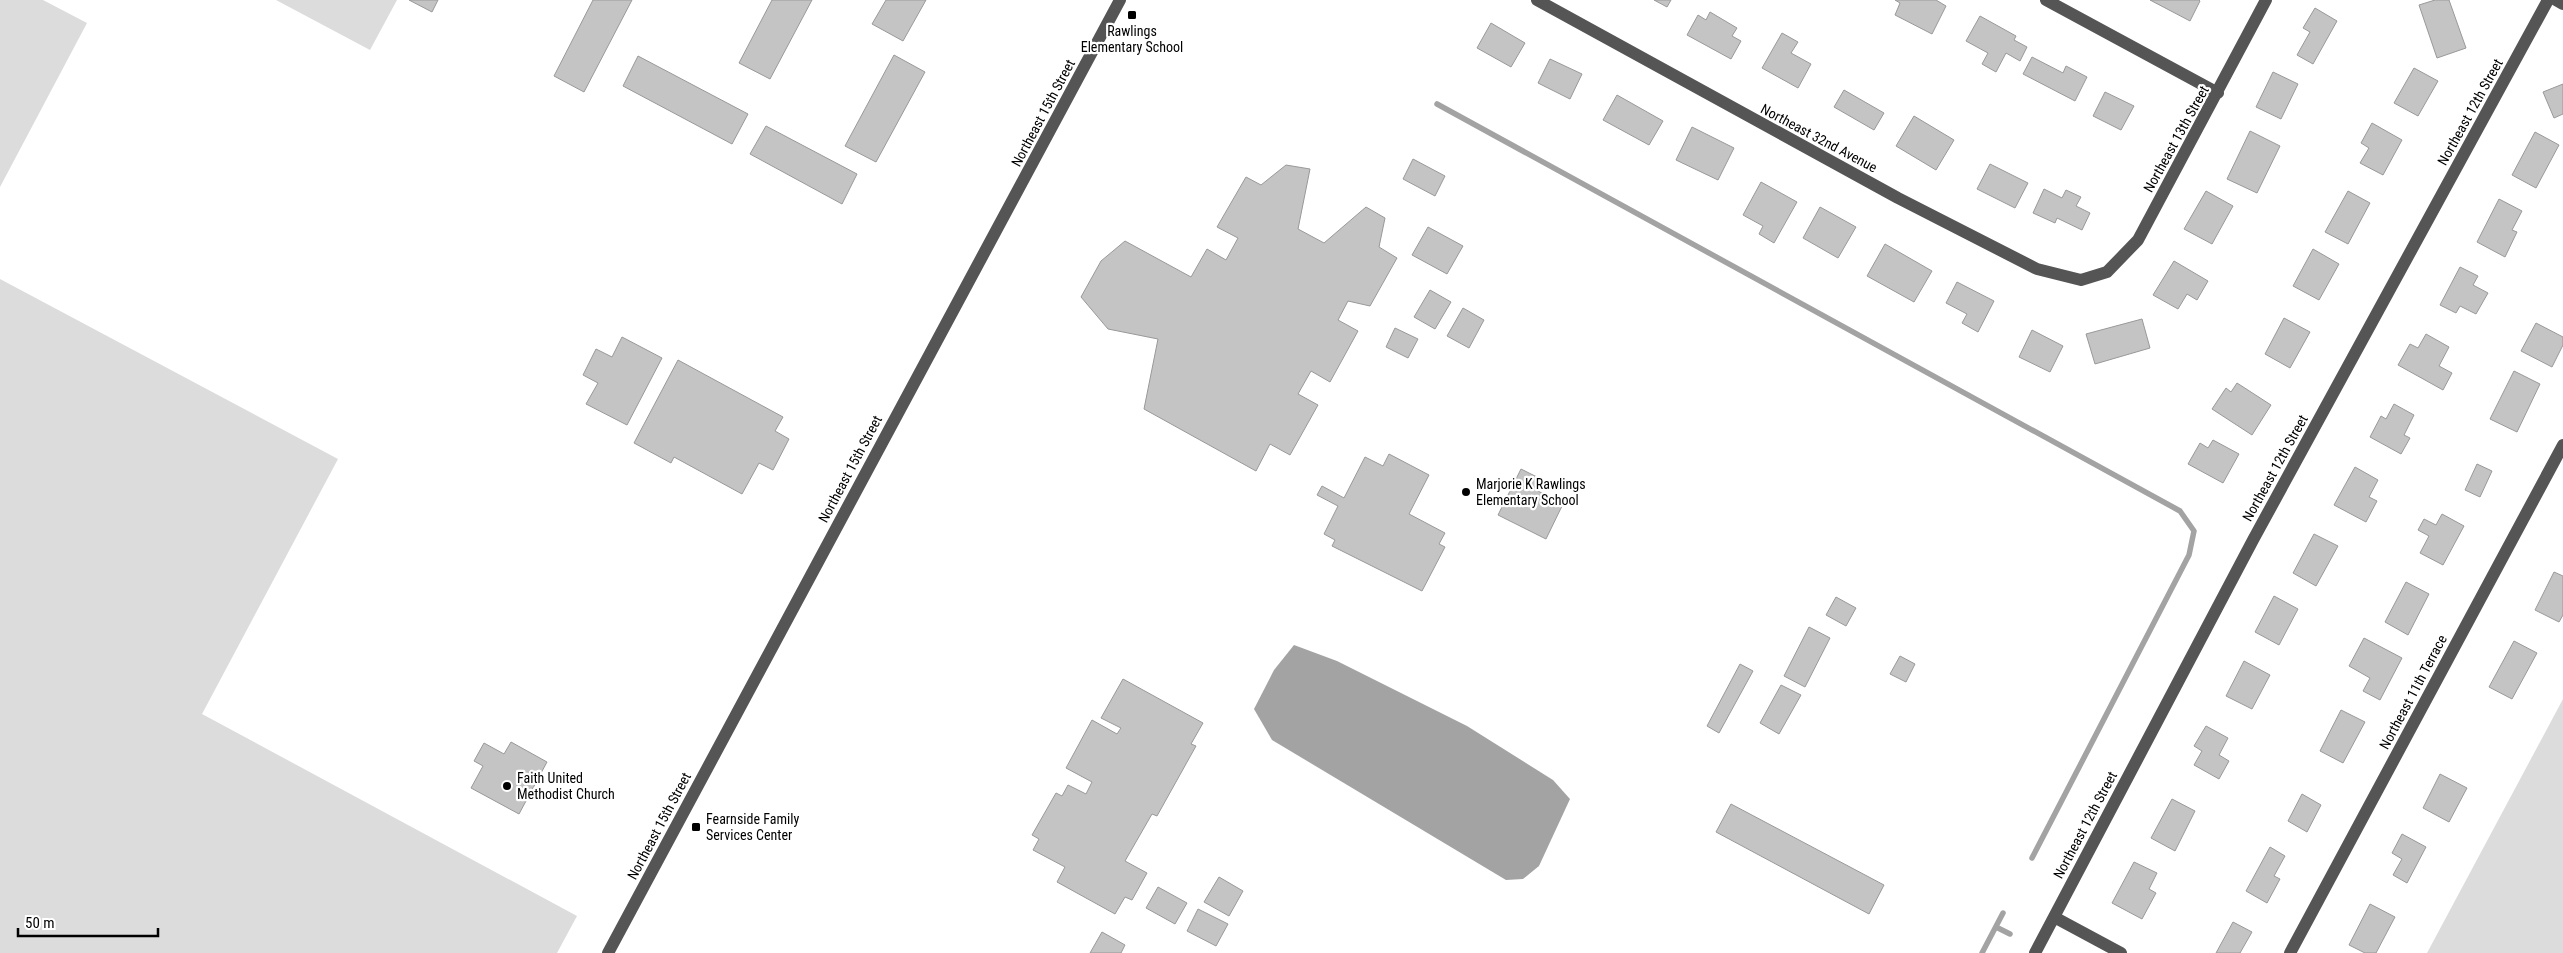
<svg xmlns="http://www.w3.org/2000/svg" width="2563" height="953" font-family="'Roboto Condensed',sans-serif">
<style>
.green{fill:#dcdcdc}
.water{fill:#a3a3a3}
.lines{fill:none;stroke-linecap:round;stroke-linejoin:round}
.stream{stroke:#a3a3a3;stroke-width:5.5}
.building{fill:#c4c4c4;stroke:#999}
.minor{stroke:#555;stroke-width:12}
.poi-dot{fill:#000;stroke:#fff;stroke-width:2}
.labels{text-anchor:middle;stroke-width:4.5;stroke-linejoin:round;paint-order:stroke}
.poi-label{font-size:14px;fill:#000;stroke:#fff;text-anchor:start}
.street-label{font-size:14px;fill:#000;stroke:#fff}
</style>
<rect width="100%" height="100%" fill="#fff"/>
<path class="green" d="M0,0H43L87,23L0,187Z
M276,0H397L370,50Z
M0,279L338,459L202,714L577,916L557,953H0Z
M2563,699V953H2427Z"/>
<path class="water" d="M1294,645L1337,661L1467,726L1553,780L1570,799L1539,866L1523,879L1506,880L1272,740L1254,709L1274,670Z"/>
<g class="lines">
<path class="stream" d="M1437,104L2180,511L2194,531L2189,555L2032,858
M1996,927L2010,934
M1982,953L2003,913"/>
</g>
<path class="building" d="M409,0H438L432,12Z
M593,0H632L584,92L554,76Z
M772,0H812L770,79L739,63Z
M886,0H926L903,41L872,24Z
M1654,0H1671L1667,7Z
M1895,0H1936L1946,6L1932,34L1895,15L1900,3Z
M2150,0H2199L2200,1L2190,21Z
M2435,0H2449L2466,48L2437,58L2419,5Z
M2315,8L2337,21L2313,64L2297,55L2310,32L2303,28Z
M1710,12L1737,28L1732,36L1741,41L1731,59L1687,35L1698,15L1706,20Z
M1980,16L2016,36L2014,40L2027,47L2020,61L2006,53L1996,72L1982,64L1988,53L1966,41Z
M1491,23L1525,43L1511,67L1477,48Z
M1782,33L1798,42L1791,53L1811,64L1798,88L1762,68Z
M894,55L925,72L876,162L845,146Z
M638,56L748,114L732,144L623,86Z
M2032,57L2063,73L2066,66L2087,77L2075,101L2023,74Z
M1550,59L1582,74L1570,99L1538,83Z
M2414,68L2438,81L2418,116L2394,103Z
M2273,72L2298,84L2281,119L2256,107Z
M2563,84V114L2554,118L2543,92Z
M1844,90L1884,113L1874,130L1834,107Z
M2105,92L2134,106L2121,130L2093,116Z
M1617,95L1663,121L1649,145L1603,120Z
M1914,116L1954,140L1936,170L1896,146Z
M2372,123L2402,140L2383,175L2360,163L2369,148L2361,143Z
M766,126L857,174L842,204L750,154Z
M1692,127L1734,148L1718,180L1676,160Z
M2250,131L2280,146L2257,193L2227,179Z
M2535,132L2559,145L2536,188L2512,175Z
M1413,159L1445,176L1435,196L1403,179Z
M1990,164L2028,183L2015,208L1977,189Z
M1286,165L1310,169L1298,229L1324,243L1366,207L1385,218L1379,247L1397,258L1370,306L1348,301L1338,320L1358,331L1330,382L1311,371L1298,394L1318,405L1290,455L1270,444L1256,471L1144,409L1158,339L1108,329L1081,297L1101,261L1125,241L1191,277L1207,249L1226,260L1238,238L1217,227L1246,177L1261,185Z
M1761,182L1797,202L1774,243L1759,234L1763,226L1743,215Z
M2044,189L2062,198L2066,190L2081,197L2076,206L2090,213L2082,230L2057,218L2055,223L2033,213Z
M2206,191L2233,206L2212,244L2184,229Z
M2348,191L2370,203L2348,244L2325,232Z
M2499,199L2522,211L2512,230L2517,232L2505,257L2477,242Z
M1820,207L1856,227L1838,258L1803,238Z
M1428,227L1463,246L1447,274L1412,255Z
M1885,244L1932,271L1914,302L1867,276Z
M2313,249L2339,264L2319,300L2293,286Z
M2174,261L2208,281L2197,300L2187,294L2178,309L2153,295Z
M2460,267L2478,276L2473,285L2488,293L2476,314L2460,306L2456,313L2440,305Z
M1957,282L1994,301L1978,332L1962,323L1967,314L1946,303Z
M1430,290L1451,302L1435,329L1414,317Z
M1463,308L1484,320L1469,348L1447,336Z
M2284,318L2310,332L2290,368L2265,354Z
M2142,319L2150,348L2095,364L2086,334Z
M2536,323L2563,337V345L2552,367L2521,351Z
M1395,328L1418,339L1408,358L1386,347Z
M2032,330L2063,346L2050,372L2019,357Z
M2426,334L2449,347L2439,366L2452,373L2443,390L2398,365L2410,344L2418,348Z
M622,337L662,358L627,425L586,404L598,383L583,375L596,349L612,357Z
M678,360L783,417L775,431L789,439L773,470L759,463L742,494L674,457L671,463L634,443Z
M2514,371L2540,384L2517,432L2490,419Z
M2237,383L2271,405L2252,435L2212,409L2226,388L2231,392Z
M2394,404L2414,415L2404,435L2410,438L2401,454L2370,437L2381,416L2386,419Z
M2213,440L2239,454L2223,483L2188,464L2200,443L2208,448Z
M1389,454L1429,475L1409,514L1445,533L1439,544L1445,547L1422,591L1332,546L1335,540L1324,534L1338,506L1317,495L1322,486L1344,498L1365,457L1383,466Z
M2477,464L2492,471L2480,497L2465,490Z
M2355,467L2378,480L2369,497L2377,501L2366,522L2334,505Z
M1521,469L1539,478L1534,489L1563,504L1546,539L1498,515Z
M2442,514L2464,526L2443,565L2420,553L2429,536L2418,530L2424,519L2436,525Z
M2314,534L2338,546L2316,586L2293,573Z
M2554,572L2563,576V615L2559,622L2535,610Z
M2406,582L2429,594L2408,635L2385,622Z
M2274,596L2298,609L2279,645L2255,632Z
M1836,597L1856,608L1846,626L1826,615Z
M1809,627L1830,638L1805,687L1784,676Z
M2364,638L2402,658L2380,700L2363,691L2370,678L2349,666Z
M2514,641L2537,653L2512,699L2489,687Z
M1900,656L1915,664L1906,682L1890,674Z
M2244,661L2270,675L2252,709L2226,696Z
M1740,664L1753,671L1719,733L1707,726Z
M1123,679L1203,723L1191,744L1196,746L1157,816L1152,814L1125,861L1147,873L1132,900L1125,897L1115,914L1057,882L1065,867L1033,850L1039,839L1032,835L1056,793L1062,796L1068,785L1086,794L1092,782L1066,768L1092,720L1117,734L1121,728L1101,718Z
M1781,685L1801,695L1779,734L1760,723Z
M2341,710L2365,722L2343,763L2320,751Z
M2206,726L2228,738L2219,755L2229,761L2219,779L2194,765L2202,751L2194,746Z
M511,742L547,762L519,814L471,788L483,766L474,761L484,743L504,754Z
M2440,774L2467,788L2449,822L2423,808Z
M2302,794L2321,805L2307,832L2288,821Z
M2172,799L2195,811L2175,851L2151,838Z
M1731,804L1884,885L1869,914L1716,832Z
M2402,834L2426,847L2407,883L2393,875L2402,859L2392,853Z
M2270,847L2285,856L2274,876L2280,879L2267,903L2246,891Z
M2134,862L2157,873L2149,889L2156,893L2142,919L2112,903Z
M1219,877L1243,891L1229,916L1204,902Z
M1158,887L1187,903L1175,924L1146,908Z
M2370,904L2395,917L2376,953H2365L2349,945Z
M1198,909L1228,924L1216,946L1187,931Z
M2233,922L2252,932L2240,953H2216Z
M1102,932L1125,945L1121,953H1090Z"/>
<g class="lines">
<path class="minor" d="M1537,0L1898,198L2037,269L2081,280L2107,272L2138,240L2266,0
M2046,0L2218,93
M2556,0L2563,4
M2054,917L2121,953
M608,953L1120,0
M2035,953L2253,540L2548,0
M2290,953L2563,445"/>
</g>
<g class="poi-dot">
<rect x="1127" y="10" width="10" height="10" rx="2.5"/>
<circle cx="1466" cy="492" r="5"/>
<circle cx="507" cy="786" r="5"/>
<rect x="691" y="822" width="10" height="10" rx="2.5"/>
</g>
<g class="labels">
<g class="poi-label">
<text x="1132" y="36" text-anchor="middle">Rawlings<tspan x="1132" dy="16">Elementary School</tspan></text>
<text x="1476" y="489">Marjorie K Rawlings<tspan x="1476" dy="16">Elementary School</tspan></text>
<text x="517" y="783">Faith United<tspan x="517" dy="16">Methodist Church</tspan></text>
<text x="706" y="824">Fearnside Family<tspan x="706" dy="16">Services Center</tspan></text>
</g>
<g class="street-label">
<text transform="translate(2470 112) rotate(-61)" y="5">Northeast 12th Street</text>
<text transform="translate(1043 113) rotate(-62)" y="5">Northeast 15th Street</text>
<text transform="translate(1819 138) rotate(28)" y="5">Northeast 32nd Avenue</text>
<text transform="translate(2176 139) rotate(-61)" y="5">Northeast 13th Street</text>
<text transform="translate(2275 468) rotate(-61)" y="5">Northeast 12th Street</text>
<text transform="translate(850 469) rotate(-62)" y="5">Northeast 15th Street</text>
<text transform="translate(2413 692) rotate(-62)" y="5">Northeast 11th Terrace</text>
<text transform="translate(2085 825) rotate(-62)" y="5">Northeast 12th Street</text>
<text transform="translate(659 826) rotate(-62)" y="5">Northeast 15th Street</text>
</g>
</g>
<path d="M18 928v8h140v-8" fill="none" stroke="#000000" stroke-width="2.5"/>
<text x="25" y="928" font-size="15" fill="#000000" stroke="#ffffff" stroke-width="4" paint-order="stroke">50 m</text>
</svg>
